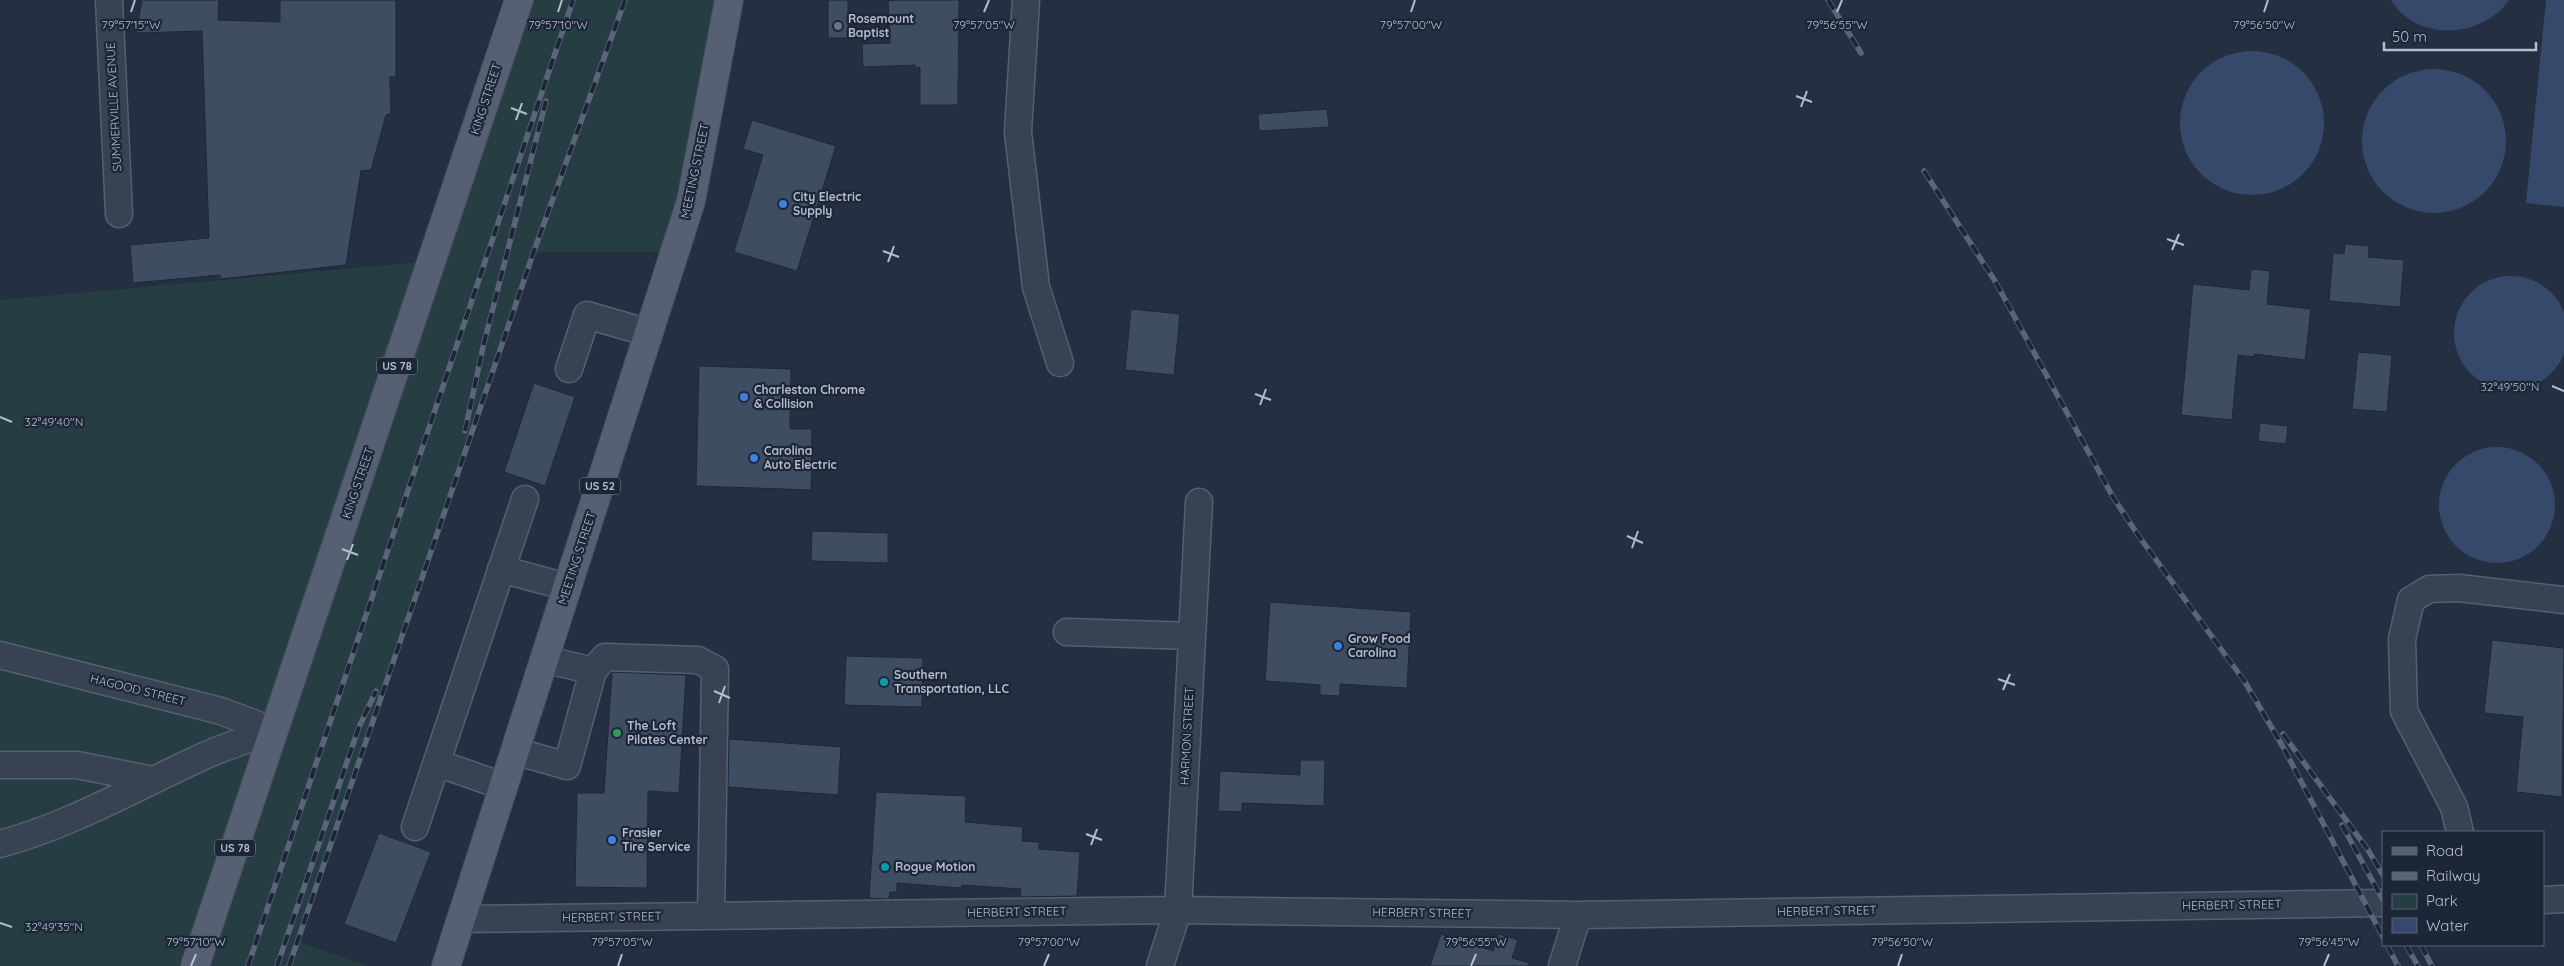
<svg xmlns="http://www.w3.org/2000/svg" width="2564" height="966" font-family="Quicksand,sans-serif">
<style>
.green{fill:#263e43}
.water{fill:#37496a}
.building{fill:#3f4d62;stroke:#1f2839}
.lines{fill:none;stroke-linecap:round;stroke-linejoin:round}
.minor-casing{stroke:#565f6f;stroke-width:29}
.major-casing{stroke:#424a5b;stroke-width:30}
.minor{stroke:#384252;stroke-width:26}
.major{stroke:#566072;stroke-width:28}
.rail-casing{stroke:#5a6579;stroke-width:5.5}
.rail{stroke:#1d2637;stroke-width:4;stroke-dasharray:11;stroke-linecap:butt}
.ticks{fill:none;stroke:#b5bdcc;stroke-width:2}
.worship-dot{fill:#6b7280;stroke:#1d2637;stroke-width:2}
.shop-dot{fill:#3f7fe0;stroke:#1d2637;stroke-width:2}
.culture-dot{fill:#0f9aa8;stroke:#1d2637;stroke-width:2}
.leisure-dot{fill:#2e9e5b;stroke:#1d2637;stroke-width:2}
.labels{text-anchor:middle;stroke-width:4.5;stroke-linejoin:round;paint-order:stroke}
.shield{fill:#1d2637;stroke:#87909f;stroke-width:1}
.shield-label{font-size:11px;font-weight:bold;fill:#b5bdcc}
.poi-label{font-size:12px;font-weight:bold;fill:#b5bdcc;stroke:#1d2637;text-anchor:start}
.street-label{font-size:12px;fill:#b5bdcc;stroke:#1d2637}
.ticks-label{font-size:12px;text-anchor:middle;fill:#b5bdcc;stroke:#1d2637;stroke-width:4.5;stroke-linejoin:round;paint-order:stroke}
</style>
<rect width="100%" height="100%" fill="#242f42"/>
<path class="green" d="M519,0H729L675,252H534L298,942L368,966H0V300L432,261Z"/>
<path class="water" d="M2391,0H2509C2483,38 2417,43 2391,0Z
M2546,0H2564V207L2526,203Z
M2180 123a72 72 0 1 1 144 0a72 72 0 1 1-144 0Z
M2362 141a72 72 0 1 1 144 0a72 72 0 1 1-144 0Z
M2454 333a57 57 0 1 1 114 0a57 57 0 1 1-114 0Z
M2439 505a58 58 0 1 1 116 0a58 58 0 1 1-116 0Z"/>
<path class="building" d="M142,0H219L218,20L280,22V0H396V77H390L391,113L386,115L371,170L361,171L346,265L221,279L220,275L133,283L130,245L209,238L202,31L136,33Z
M828,0H848V38H828Z
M897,0H959L958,105H920V67L915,68V65L863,67L862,44L890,43L888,1Z
M1327,109L1329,127L1259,131L1258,114Z
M752,120L836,146L797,271L734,252L763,155L743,149Z
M2345,244L2369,246L2368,257L2404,260L2400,307L2329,301L2333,253L2344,254Z
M2251,269L2270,271L2267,304L2311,309L2305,360L2254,354V357L2238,355L2232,420L2181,415L2193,284L2249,290Z
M1131,309L1180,314L1174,375L1125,370Z
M2358,352L2392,355L2387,412L2352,409Z
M699,366L791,369L790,429H812L811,490L696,486Z
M534,383L575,397L545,486L504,472Z
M2260,423L2288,426L2286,444L2258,441Z
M812,531L888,533V563L811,561Z
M1270,602L1411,612L1407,688L1340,684V696L1320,695V685L1265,681Z
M2492,640L2564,648L2562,797L2516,792L2523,717L2484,713Z
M846,656L923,658L922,707L844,705Z
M612,672L686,675L679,793L648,791L647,888L575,887L577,793H604Z
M729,739L841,747L838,795L728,787Z
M1300,760H1325L1324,806L1242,803V812L1218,811L1220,771L1300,775Z
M876,792L966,796L965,822L1023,827L1022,841L1039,842V849L1080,852L1077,896L1020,897L1021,889L962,885L961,888L897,883V892H890L889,899L869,898Z
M379,833L431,852L396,943L344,924Z
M1441,934L1493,951L1499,934L1518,940L1512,958L1529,963L1528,966H1430Z"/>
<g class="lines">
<defs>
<path id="minor" d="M109,0L119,214
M1026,0L1018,132L1036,287L1060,363
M569,369L587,315L649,333
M501,569L567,587
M1067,632L1192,636
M0,655L221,711L274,731
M544,659L593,671L605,657L698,660L715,669L711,916
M515,751L567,766L593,671
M437,763L503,786
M0,765H77L153,780
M415,827L525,499
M2460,832L2454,807L2404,711L2402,639L2411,600L2429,589L2459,588L2564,600
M0,844C71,825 136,787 202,757C225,746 250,739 274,731
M2543,900L2564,899
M461,919L1178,910L1578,915L2383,903
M1160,966L1178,910L1199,502
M1562,966L1578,915"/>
<path id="major" d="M195,966L519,0
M446,966L691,201L729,0"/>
</defs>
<use href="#minor" class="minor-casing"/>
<use href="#major" class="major-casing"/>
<use href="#minor" class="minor"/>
<use href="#major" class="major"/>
<defs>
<path id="rail" d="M1828,0L1861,53
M1924,171L1995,281L2113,497L2138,535L2245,682L2283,747L2383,937
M465,431L483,347L546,101
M2283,734L2368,850L2383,875
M2342,825L2383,900
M2387,945L2398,966
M2406,945L2418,966
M2421,945L2432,966
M248,966L573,0
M277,966L359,727L376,691
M289,966L534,251L625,0"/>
</defs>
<use href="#rail" class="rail-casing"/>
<use href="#rail" class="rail"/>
</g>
<path class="ticks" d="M131,12L135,0M558,12L562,0M984,12L989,0M1411,12L1415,0M1837,12L1842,0M2264,12L2268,0M1796,96L1812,102M1801,107L1807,91M511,108L527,114M516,120L522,103M2167,239L2184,245M2172,250L2179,234M883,251L899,257M888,262L894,246M2552,386L2564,391M1255,394L1271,400M1260,405L1266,389M0,417L12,422M1627,536L1643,543M1632,548L1638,531M342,549L358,555M347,560L353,544M1998,679L2015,685M2003,690L2010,674M714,691L730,698M719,703L725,686M1086,834L1102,840M1091,845L1097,829M0,923L12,927M191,966L196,954M618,966L622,954M1044,966L1049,954M1471,966L1476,954M1898,966L1902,954M2324,966L2329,954"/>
<circle class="worship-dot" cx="838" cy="26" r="5"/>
<g class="shop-dot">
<circle cx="783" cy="204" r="5"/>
<circle cx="744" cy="397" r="5"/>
<circle cx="754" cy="458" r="5"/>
<circle cx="1338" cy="646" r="5"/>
<circle cx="612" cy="840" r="5"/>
</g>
<g class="culture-dot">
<circle cx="884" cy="682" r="5"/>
<circle cx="885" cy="867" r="5"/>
</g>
<circle class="leisure-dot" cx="617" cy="733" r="5"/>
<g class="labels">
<g class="shield">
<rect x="377" y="357.5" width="40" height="17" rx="4"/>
<rect x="580" y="477.5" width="40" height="17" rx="4"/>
<rect x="215" y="839.5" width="40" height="17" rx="4"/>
</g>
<g class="shield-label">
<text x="397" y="370">US 78</text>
<text x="600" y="490">US 52</text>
<text x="235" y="852">US 78</text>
</g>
<g class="poi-label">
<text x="848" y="23">Rosemount<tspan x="848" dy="14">Baptist</tspan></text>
<text x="793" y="201">City Electric<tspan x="793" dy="14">Supply</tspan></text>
<text x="754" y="394">Charleston Chrome<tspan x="754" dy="14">&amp; Collision</tspan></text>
<text x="764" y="455">Carolina<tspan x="764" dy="14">Auto Electric</tspan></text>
<text x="1348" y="643">Grow Food<tspan x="1348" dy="14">Carolina</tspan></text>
<text x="894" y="679">Southern<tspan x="894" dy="14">Transportation, LLC</tspan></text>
<text x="627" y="730">The Loft<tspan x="627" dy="14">Pilates Center</tspan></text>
<text x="622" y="837">Frasier<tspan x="622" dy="14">Tire Service</tspan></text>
<text x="895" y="871">Rogue Motion</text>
</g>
<g class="street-label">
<text transform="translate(486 99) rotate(-72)" y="4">KING STREET</text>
<text transform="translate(114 107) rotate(-93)" y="4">SUMMERVILLE AVENUE</text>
<text transform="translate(695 171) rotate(-78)" y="4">MEETING STREET</text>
<text transform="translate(358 483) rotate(-71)" y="4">KING STREET</text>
<text transform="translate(577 558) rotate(-72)" y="4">MEETING STREET</text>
<text transform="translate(138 690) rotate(14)" y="4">HAGOOD STREET</text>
<text transform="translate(1187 736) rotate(-87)" y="4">HARMON STREET</text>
<text transform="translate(2232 905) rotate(-1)" y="4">HERBERT STREET</text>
<text transform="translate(1827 911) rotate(-1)" y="4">HERBERT STREET</text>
<text transform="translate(1017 912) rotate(-1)" y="4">HERBERT STREET</text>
<text transform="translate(1422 913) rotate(1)" y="4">HERBERT STREET</text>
<text transform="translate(612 917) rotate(-1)" y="4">HERBERT STREET</text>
</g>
</g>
<g class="ticks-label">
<text x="131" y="29">79°57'15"W</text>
<text x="558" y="29">79°57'10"W</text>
<text x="984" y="29">79°57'05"W</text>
<text x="1411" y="29">79°57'00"W</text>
<text x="1837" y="29">79°56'55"W</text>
<text x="2264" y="29">79°56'50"W</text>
<text x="2510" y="391">32°49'50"N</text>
<text x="54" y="426">32°49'40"N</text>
<text x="54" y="931">32°49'35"N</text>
<text x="196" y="946">79°57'10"W</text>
<text x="622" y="946">79°57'05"W</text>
<text x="1049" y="946">79°57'00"W</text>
<text x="1476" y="946">79°56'55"W</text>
<text x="1902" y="946">79°56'50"W</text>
<text x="2329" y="946">79°56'45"W</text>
</g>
<rect x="2382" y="831" width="162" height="115" fill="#1d2637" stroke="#5a6273"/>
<rect x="2392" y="847" width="25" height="8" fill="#566072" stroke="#5a6273"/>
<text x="2426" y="856" font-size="15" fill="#b5bdcc">Road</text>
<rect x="2392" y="872" width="25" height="8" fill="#5a6579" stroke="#5a6273"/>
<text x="2426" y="881" font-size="15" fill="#b5bdcc">Railway</text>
<rect x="2392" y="894" width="25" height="15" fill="#263e43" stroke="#5a6273"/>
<text x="2426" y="906" font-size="15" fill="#b5bdcc">Park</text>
<rect x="2392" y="918" width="25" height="15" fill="#37496a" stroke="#5a6273"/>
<text x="2426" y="931" font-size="15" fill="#b5bdcc">Water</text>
<path d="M2384 42v8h152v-8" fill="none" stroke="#b5bdcc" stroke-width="2.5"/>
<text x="2392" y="42" font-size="15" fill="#b5bdcc" stroke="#1d2637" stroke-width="4" paint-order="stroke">50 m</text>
</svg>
